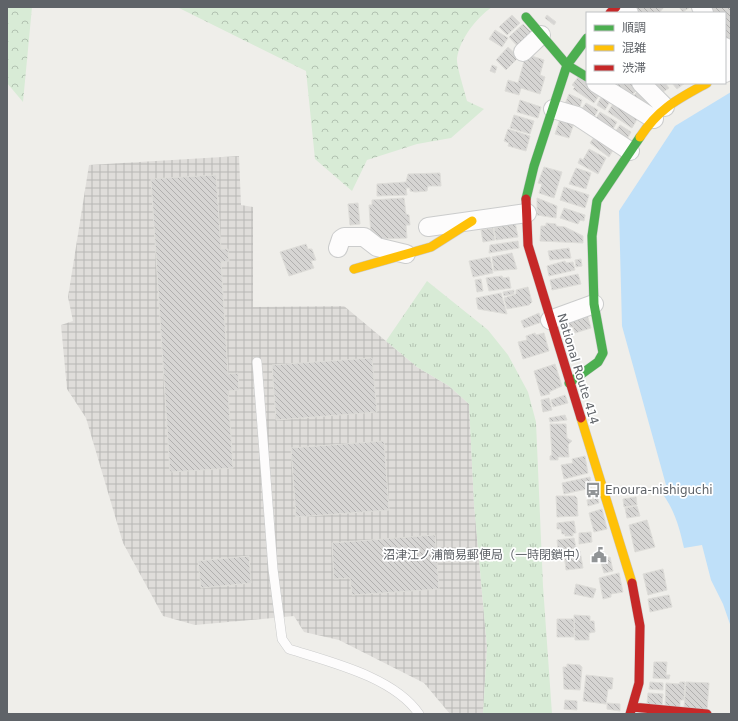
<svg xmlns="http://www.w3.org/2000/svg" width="738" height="721" font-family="'DejaVu Sans','Noto Sans JP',sans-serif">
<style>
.industrial{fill:url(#industrial-grid)}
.grass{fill:url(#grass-tufts)}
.forest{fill:url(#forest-crowns)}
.water{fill:#bfe0f9}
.building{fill:url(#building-back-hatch);stroke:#deddd9}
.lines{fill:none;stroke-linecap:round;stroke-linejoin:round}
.lane-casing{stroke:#cbcccc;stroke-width:10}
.street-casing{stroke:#cbcccc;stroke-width:20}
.fast-casing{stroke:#cacacb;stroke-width:10}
.slow-casing{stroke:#cacacb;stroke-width:10}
.jam-casing{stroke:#cacacb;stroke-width:10}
.lane{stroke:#fdfcfc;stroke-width:9}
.street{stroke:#fdfcfc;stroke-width:18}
.fast{stroke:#4caf50;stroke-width:9}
.slow{stroke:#ffc107;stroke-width:9}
.jam{stroke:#c62828;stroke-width:9}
.labels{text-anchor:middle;stroke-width:3.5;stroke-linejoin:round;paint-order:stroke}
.street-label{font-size:12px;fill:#5f6368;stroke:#fff}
.poi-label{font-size:12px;fill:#5f6368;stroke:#fff;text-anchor:start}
</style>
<defs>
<pattern id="industrial-grid" width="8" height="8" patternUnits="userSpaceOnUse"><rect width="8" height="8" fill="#dfddda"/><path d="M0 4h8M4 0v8" fill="none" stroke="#b8b7b5"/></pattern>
<pattern id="grass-tufts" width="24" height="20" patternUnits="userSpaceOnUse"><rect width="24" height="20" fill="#d8ebd6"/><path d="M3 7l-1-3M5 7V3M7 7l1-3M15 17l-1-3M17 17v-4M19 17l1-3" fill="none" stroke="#b2c2b1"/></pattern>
<pattern id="forest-crowns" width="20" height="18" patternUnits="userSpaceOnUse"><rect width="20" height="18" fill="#d8ebd6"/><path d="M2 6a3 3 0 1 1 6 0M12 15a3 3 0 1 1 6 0" fill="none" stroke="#b2c2b1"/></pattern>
<pattern id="building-back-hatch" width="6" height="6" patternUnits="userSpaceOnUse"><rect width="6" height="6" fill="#d6d5d3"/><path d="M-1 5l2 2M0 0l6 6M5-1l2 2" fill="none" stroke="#b1b0af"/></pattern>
</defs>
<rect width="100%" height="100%" fill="#efeeea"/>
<path class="industrial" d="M239,156L241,205L253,207V307L344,306L417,367L449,386L469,404L474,504L487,647L483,714H450L424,683L339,640L304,632L294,616L195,625L163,616L123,543L86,418L67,389L61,325L73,321L68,297L89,165Z"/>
<path class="grass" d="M427,281L488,330L508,355L528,392L536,422L543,586L552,714H483L487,647L474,504L469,404L449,386L417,367L386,341Z"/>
<path class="forest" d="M7,7H32L23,102L7,83Z
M177,7H492C476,18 460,39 457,58C456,65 465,92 467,101L484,109L451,138L417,144L367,160L352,191L315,159L306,71Z"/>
<path class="water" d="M731,92V627L723,604L711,580L702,545L684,548C679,525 673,505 657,487L666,485L622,326L619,211L675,126Z"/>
<path class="building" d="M632,7H664L659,13H633Z
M679,7H690L683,12Z
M708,7H731V46L725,35V13H712Z
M512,15L520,23L507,35L499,27Z
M547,15L556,22L554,25L545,18Z
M523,24L533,34L521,50L509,37Z
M495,30L508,38L502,47L489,39Z
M508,47L519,57L506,70L496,60Z
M526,54L544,60L540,75L545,77L540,94L521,88L519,95L505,91L508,80L518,83Z
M492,65L497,67L495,73L490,71Z
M579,76L602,91L594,103L573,89L575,87L572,85Z
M619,83H635L639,88L629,98L614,89Z
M650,83H665L669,88L663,92L662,90L657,94Z
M672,83H685L677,89Z
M640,89L649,98L640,107L631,98Z
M604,91L613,96L605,110L597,105Z
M569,94L582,100L578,113L563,109Z
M616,99L639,116L632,128L608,112Z
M520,100L541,107L538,118L517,112Z
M586,103L598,110L592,121L579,113Z
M600,112L617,122L610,134L593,123Z
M514,115L534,121L530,134L510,128Z
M561,116L575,120L569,138L555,134Z
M620,125L631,132L625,143L613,135Z
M508,129L530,136L526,151L508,146L509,143L504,141Z
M597,133L616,145L609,157L590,143Z
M589,149L606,158L598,174L578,163L580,158L583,160Z
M544,167L562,172L554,198L539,193L542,184L538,183Z
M576,168L591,173L586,189L569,184Z
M440,173L441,186H428L427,191L415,192L410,191V188H406L407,195L377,196V184L406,182L408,174Z
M216,175L221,249H228L229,261L221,262L228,374L238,373L239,390L228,391L233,468L170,472L151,179Z
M564,187L589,195L585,208L560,200Z
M404,198L406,214L409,215L410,225H406L407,238L374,239L371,236L369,205H372V200Z
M537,198L557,206L556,218L537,215Z
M358,203L360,224L350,225L348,204Z
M564,208L585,215L584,221L580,220L578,224L560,218Z
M515,222L518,237L496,240L494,228L499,227V225Z
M546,223L556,224V226L565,227L583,236V243L540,241L541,226H546Z
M493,228L495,240L483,242L481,230Z
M518,241L519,248L489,253L490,245Z
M306,244L308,249H312L316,260L311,261L314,268L289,276L280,252Z
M569,248L571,258L550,260L548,251Z
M512,253L517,269L494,271L492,257Z
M490,257L493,273L473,277L469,261Z
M581,259L582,266L576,267L575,260Z
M565,261L566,263L573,262L575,270L549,276L547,266Z
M578,274L581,284L552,290L550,280Z
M502,276L503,278L509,277L511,288L489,291L486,278Z
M481,279L483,291L477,292L475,280Z
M528,287L532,302L529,305L507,309L504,298L516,294V290Z
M514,290V294L504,296L503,292Z
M501,293L507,314L478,309L476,298Z
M586,311L591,328L575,333L573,327L568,328L564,317Z
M539,313L542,322L524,328L521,321Z
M535,333L536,335L544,333L549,351L523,359L518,342L527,340L526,336Z
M372,358L377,412L276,420L272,365Z
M555,364L562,386L549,392L550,394L541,396L534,371Z
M565,395L568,403L553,407L551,400Z
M549,398L552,410L543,412L541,400Z
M565,415L567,420L550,422L549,418Z
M550,424H566L567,438L572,441L568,445L569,457H558V460H550V456L552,455Z
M384,441L389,510L296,517L291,448Z
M585,456L588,473L564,479L561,465L573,463L572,459Z
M590,477L592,487H587V489L564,494L562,483Z
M556,496H575L577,498L578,516L557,517Z
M636,497L637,505L624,507L623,499Z
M598,498L599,503L588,506L587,500Z
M637,506L640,516L627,518L625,508Z
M602,509L607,529L594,532L589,513Z
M647,520L655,547L635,552L629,525Z
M574,521L576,533H573V536H565V534H562L561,529H557V523Z
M591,532L592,542L579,544V533Z
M435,535L439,589L352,595L350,578L334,579L332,543Z
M574,538L576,548L558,550L557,540Z
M580,551L583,568L566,570L564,553Z
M249,556L251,583L201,588L198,561Z
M610,557L613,571L604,573L600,559Z
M663,569L667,590L648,595L643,574Z
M619,573L623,592L611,594V597L603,599L599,578Z
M576,584L596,589L593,598L574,594Z
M669,595L672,607L650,612L648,599Z
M574,615L590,616V621H594L595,632L589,633V640H575Z
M557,619H574V637H557Z
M654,662H667L666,675H670L669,679L653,678Z
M567,664L580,665L582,667L580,690L564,689L563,667H567Z
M586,675L613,678L612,689H608L606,704L583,701Z
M650,682L663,683V690L649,689Z
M680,682H685L684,700H680V708L665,707L666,683L679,684Z
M686,682L709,683L707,710L684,708Z
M648,693L663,694L662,706L647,704Z
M565,700L577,701V710L564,709Z
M607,703L620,704V711L607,709Z"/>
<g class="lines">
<defs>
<path id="lane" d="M257,362L273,569L282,639L289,649C330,662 394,677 419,714"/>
<path id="street" d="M622,7L629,13
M701,7L704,13
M725,47L731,57
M523,52L541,35
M725,73L731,69
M596,83L654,119
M641,83L665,107
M553,109L577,116L630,151
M428,227L527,213
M338,248L341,239L344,237H364L377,247L406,254
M550,320L594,304"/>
<path id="fast" d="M526,17L567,65L587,77
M526,199L534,166L567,65L587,38
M569,383L598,362L603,353L594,304L592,236L597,201L640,137"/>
<path id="slow" d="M640,137C659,108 678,99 707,83
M354,269L431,247L472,221
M581,418L632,583"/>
<path id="jam" d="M610,13L616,7
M526,199L528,245L581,418
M632,707L707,714
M630,714L639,683L640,626L632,583"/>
</defs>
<use href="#lane" class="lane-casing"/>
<use href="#street" class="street-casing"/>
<use href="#fast" class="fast-casing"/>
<use href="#slow" class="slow-casing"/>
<use href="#jam" class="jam-casing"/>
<use href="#lane" class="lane"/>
<use href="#street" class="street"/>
<use href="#fast" class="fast"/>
<use href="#slow" class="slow"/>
<use href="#jam" class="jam"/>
</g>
<defs>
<symbol id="bus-bare" viewBox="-9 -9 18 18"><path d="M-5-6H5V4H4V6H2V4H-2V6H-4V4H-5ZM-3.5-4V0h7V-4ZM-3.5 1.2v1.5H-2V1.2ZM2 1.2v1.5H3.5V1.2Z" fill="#919496" stroke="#fff" stroke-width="2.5" paint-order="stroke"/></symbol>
<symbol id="civic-bare" viewBox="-9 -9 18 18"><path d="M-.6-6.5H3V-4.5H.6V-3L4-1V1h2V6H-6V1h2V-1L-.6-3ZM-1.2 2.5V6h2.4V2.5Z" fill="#919496" stroke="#fff" stroke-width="2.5" paint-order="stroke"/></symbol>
</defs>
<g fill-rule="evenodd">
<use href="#bus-bare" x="582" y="479" width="22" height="22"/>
<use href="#civic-bare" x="588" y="544" width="22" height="22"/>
</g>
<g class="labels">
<g class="street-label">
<text transform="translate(578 369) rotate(73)" y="4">National Route 414</text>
</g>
<g class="poi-label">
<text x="605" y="494">Enoura-nishiguchi</text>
<text x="587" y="559" text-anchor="end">沼津江ノ浦簡易郵便局（一時閉鎖中）</text>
</g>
</g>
<rect width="738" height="721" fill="none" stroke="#5f6368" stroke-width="16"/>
<rect x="586" y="12" width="140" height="72" fill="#ffffff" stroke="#bfc1c3"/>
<rect x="594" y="25" width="20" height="6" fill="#4caf50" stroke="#bfc1c3"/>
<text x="622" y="32" font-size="12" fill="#5f6368">順調</text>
<rect x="594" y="45" width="20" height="6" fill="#ffc107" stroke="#bfc1c3"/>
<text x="622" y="52" font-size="12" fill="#5f6368">混雑</text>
<rect x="594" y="65" width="20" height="6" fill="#c62828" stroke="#bfc1c3"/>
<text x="622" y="72" font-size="12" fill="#5f6368">渋滞</text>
</svg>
